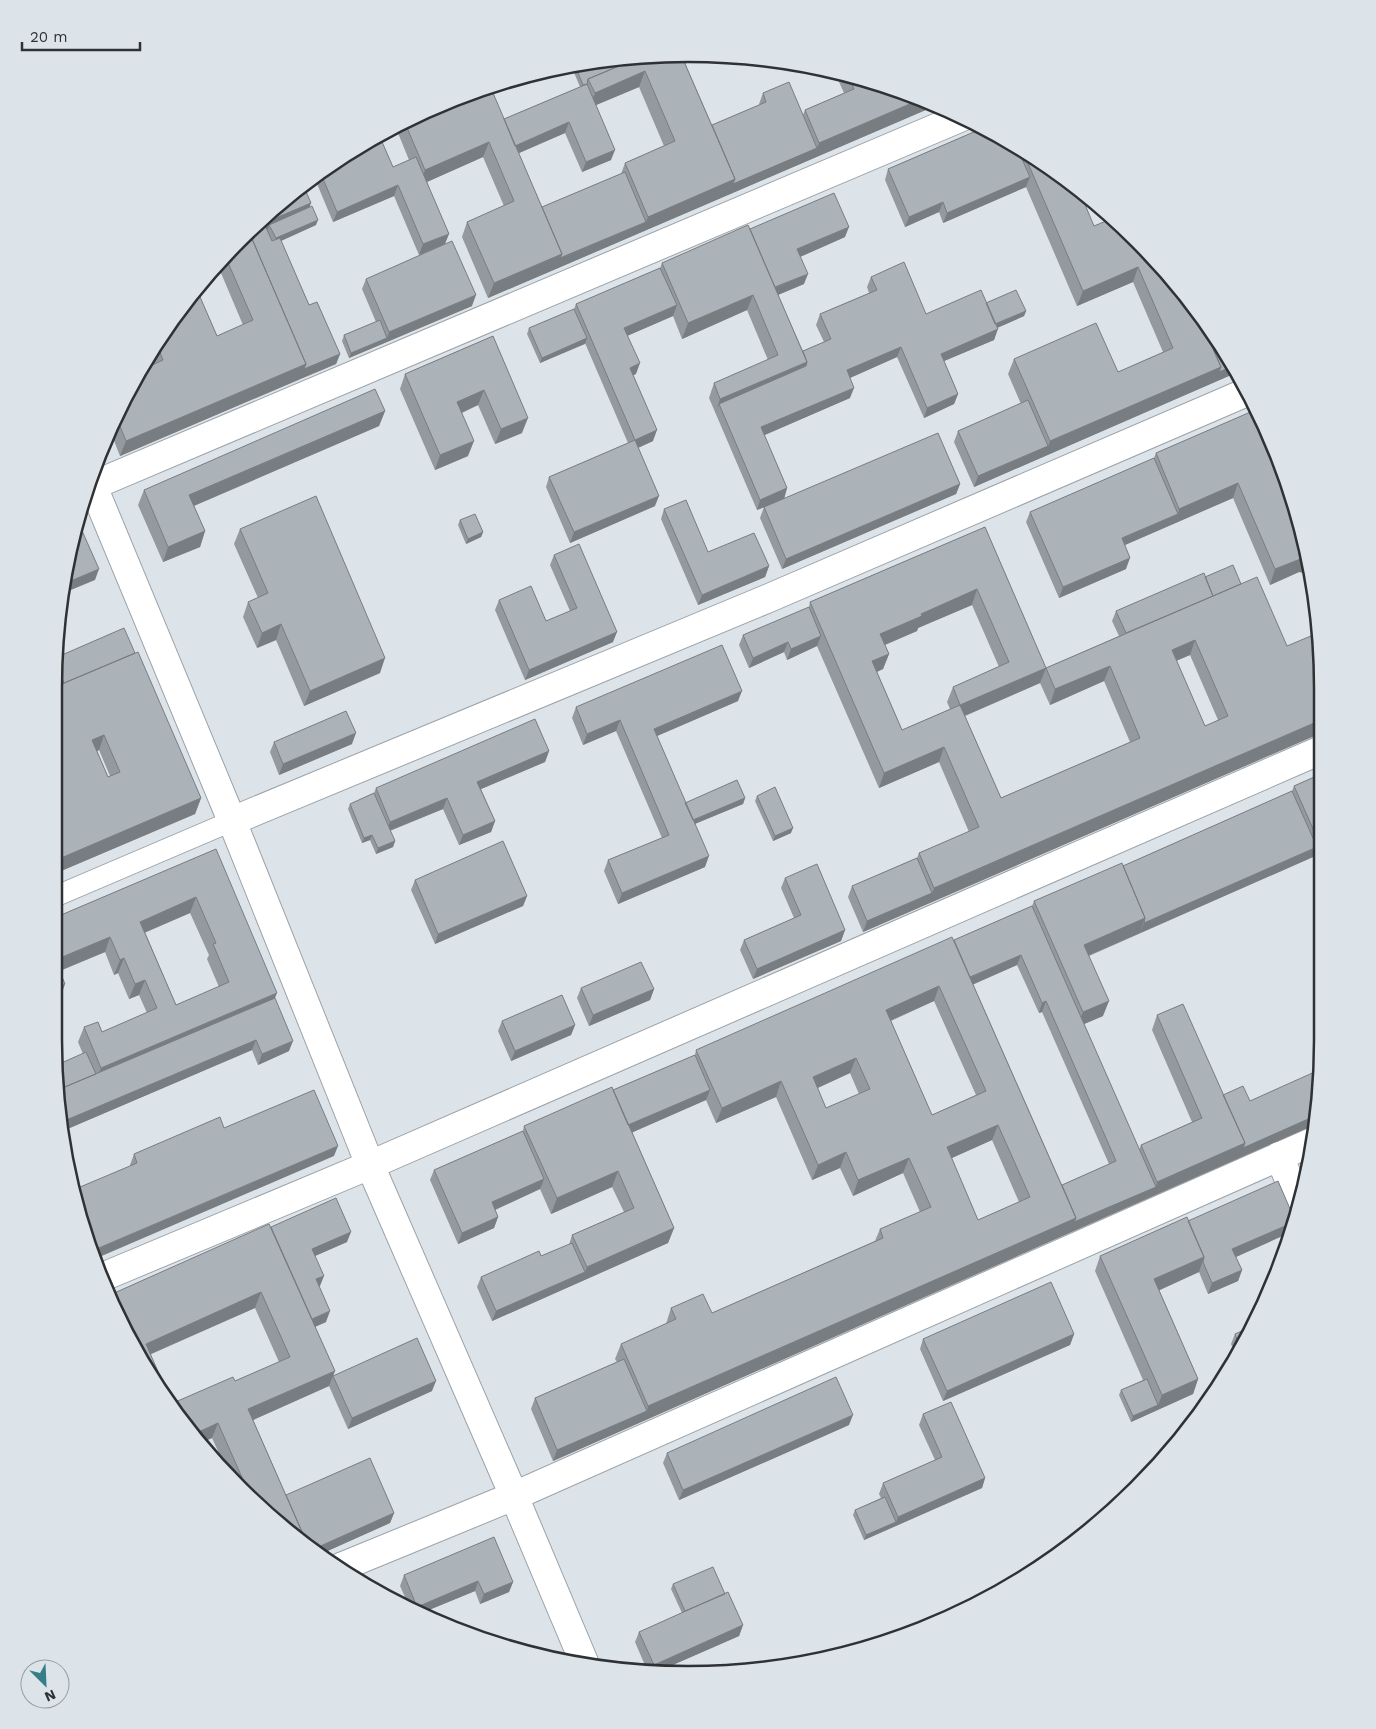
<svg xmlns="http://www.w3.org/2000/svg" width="1376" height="1729" font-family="'Work Sans',sans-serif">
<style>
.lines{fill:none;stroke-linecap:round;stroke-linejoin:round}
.lane-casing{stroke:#9ba2a8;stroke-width:22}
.street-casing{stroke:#9ba2a8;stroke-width:30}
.lane{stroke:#fff;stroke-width:20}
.street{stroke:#fff;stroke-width:28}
.wall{fill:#93999e;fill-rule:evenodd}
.shaded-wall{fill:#787d81}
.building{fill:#abb2b8;stroke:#787d81;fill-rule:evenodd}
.rim{fill:none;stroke:#2f3235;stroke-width:2.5}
</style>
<rect width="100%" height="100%" fill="#dce4ea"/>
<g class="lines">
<defs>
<path id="lane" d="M54,897L232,821"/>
<path id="street" d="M90,479L232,821L370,1165L514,1496L584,1662
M87,488L962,117
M232,821L769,598L1247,392
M1279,1156L1299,1203
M105,1276L370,1165L1321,750
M341,1567L514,1496L1312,1142"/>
</defs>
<use href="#lane" class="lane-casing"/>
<use href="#street" class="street-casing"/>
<use href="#lane" class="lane"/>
<use href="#street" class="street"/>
</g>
<path class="wall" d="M703,56L685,63L712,125L759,105V104L763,93L803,115L805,110L844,93L835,73L852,75L935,106L488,298L462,237L467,222L504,206L483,157L427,182L445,244L419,255L394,196L333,222L315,179L371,139L393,167L409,160L398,133L401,125L484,87L504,119L580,87L573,70L574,66L606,59ZM639,87L664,146L625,163L621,174L542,207L518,153L565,133L582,172L611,160L596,105Z
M983,128L1074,185L1094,226L1111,219L1238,372L974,487L954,442L958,431L1021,404L1008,374L1014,359L1118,372L1163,352L1133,282L1077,306L1026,187L943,223L939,212L905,227L885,180L888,169Z
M311,203L309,208L316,225L281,241L309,305L340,354L336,364L120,456L111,433L139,371L153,364L150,356L197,290L217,336L243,325L221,273L211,270L270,211Z
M750,229L845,237L800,257L804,284L778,295L803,351L824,342L816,325L820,314L869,293L867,287L871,277L926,314L986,303L1026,311L1024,316L997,328L994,340L944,361L958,394L954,404L924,418L897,357L850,378V398L764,435L787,488L784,499L757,510L709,398L714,383L768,360L747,310L682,339L673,316L627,336L636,374L633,375L653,441L638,448L655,506L570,543L546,487L549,477L628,443L585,343L540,363L527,334L529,328L574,309L576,304L660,268L662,263Z
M366,279L472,306L349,358L342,341L344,335L376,322L362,289Z
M493,336L522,433L495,444L478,405L462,413L468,456L435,470L400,389L405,374Z
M385,411L379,426L194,506L205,531L200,547L163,562L138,505L144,490Z
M1156,453L1289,484L1306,573L1299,572L1270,585L1233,498L1125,545L1126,569L1059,598L1026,522L1030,512L1154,458Z
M960,484L956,494L782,569L760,518L764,507Z
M664,509L708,552L769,566L765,577L698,605L661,519Z
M460,520L483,532L481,537L466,544L458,525Z
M985,527L1046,668L1040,683L965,716L1001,798L1130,742L1104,681L1050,705L1040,683L1046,668L1119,636L1112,621L1116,611L1205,577L1241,584L1287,646H1321V733L863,932L848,897L852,886L917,858L919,853L969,832L939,762L879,788L817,646L787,660L784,652L749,668L739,645L743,635L809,607L810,602ZM972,605L999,667L953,687L947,702L950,709L902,730L877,672L883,669L889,654L885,645L917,631L918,628ZM1190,655L1218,720L1205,726L1176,661Z
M240,529L380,673L304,706L276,640L257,648L243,617L248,602L258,598L234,544Z
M554,555L613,642L525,680L495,610L499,600L546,621L570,611L550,565Z
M135,653L201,798L195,814L54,874L55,687L57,686L55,681V658ZM99,750L110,776L108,777L97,751Z
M738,701L657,736L685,803L745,798L743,804L695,824L705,867L618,904L604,871L608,860L662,838L616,731L583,745L572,718L576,707Z
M274,742L352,744L279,775L270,752Z
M549,751L545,762L481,789L495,821L491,832L459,845L443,809L390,831L395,841L393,847L376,854L370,840L362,843L348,809L350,804L374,793L376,788Z
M1321,774L1322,877L1313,857L1089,956L1103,1016L1084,1024L1139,1150L1141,1145L1192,1122L1152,1030L1157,1015L1223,1095L1250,1101L1314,1125L553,1461L531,1409L535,1398L617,1362L615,1359L621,1344L666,1324L671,1308L712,1313L875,1241L880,1229L920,1212L903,1173L853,1196L840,1168L812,1180L776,1097L716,1123L706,1100L632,1132L674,1228L668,1243L492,1321L477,1287L481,1277L541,1256L569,1245L572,1235L624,1212L612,1187L551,1214L540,1189L495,1210L498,1217L494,1228L458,1244L430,1180L434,1170L523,1131L524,1126L613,1090L695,1055L696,1050L954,940L1032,906L1034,901L1123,866L1292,791L1294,786ZM1017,965L1039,1013L1042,1012L1109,1164L1062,1185L973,984ZM934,1001L976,1095L932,1115L891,1021ZM850,1073L859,1094L826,1108L817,1088ZM992,1140L1019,1202L978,1220L951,1158Z
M757,796L791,833L773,841L755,801Z
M216,849L275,998L289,1051L258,1065L252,1050L65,1130L83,1054L78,1042L84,1027L102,1032L147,1013L139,995L129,999L118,973L114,975L105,952L60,971V999L54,1002V918ZM190,913L209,955L207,959L219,987L176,1005L145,932Z
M785,878L845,930L841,941L753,979L740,950L744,940L794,918L781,888Z
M415,880L527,896L523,906L435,944L411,890Z
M581,988L654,989L650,1000L589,1026L577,998Z
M502,1021L575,1025L571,1035L511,1061L498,1031Z
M224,1128L334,1156L130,1166V1165L134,1154Z
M1294,1218L1289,1233L1236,1257L1242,1270L1238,1281L1208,1294L1199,1272L1159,1290L1198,1379L1193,1394L1131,1422L1119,1395L1121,1390L1143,1380L1095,1271L1100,1256L1188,1221Z
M271,1227L347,1242L315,1256L320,1286H319L326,1322L315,1327L335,1371L329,1386L253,1420L286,1495L394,1513L390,1523L323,1553L239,1489L229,1475L212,1438L203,1442L235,1381L279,1362L255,1308L139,1358Z
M1251,1327L1236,1355L1231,1344L1235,1334Z
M1074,1334L1070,1345L943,1401L920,1349L923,1339Z
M333,1376L432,1391L348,1429L329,1386Z
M923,1414L985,1478L982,1488L864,1540L853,1515L855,1510L881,1498L879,1494L883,1483L935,1460L919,1425Z
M849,1425L679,1500L663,1463L667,1453Z
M404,1575L513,1582L509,1592L480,1604L475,1591L424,1612L409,1606L400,1586Z
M673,1584L725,1594L743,1625L739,1636L659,1671L647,1670L635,1642L639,1632L682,1613L671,1589Z"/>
<path class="shaded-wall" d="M691,56H703L675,68L677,62Z
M645,71L639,87L589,108L595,93Z
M919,100L935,106L556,269L560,258L646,222L648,217L735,179L817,148L819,143Z
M569,122L565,133L508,158L512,147Z
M489,142L483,157L420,185L425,170Z
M615,150L611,160L582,172L586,162Z
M1030,177L1026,187L943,223L947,213Z
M398,185L394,196L333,222L337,212Z
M943,202L939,212L905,227L909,217Z
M311,203L307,213L269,225L268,230L260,233L264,223Z
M318,220L316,225L274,244L276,238Z
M849,227L845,237L793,260L797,249Z
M449,234L445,244L419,255L423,244Z
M562,254L556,269L488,298L494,283Z
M226,258L221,273L204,280L211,270L221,260Z
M1138,267L1133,282L1077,306L1083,291Z
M808,274L804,284L768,299L772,289Z
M476,295L472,306L349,358L351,353L387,338L389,332Z
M753,295L747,310L682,339L688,323Z
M677,305L673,316L620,339L624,328Z
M1026,311L1024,316L990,331L992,326Z
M998,329L994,340L937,364L941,354Z
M587,338L585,344L540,363L542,358Z
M901,347L897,357L843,381L847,370Z
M340,354L336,364L300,379L304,369Z
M807,362L802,377L719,404L715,414L720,399Z
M640,363L636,374L626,378L630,368Z
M306,364L300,379L120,456L126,441Z
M1233,366L1238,372L1215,382L1219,372Z
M1221,367L1215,382L974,487L978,476L1048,446L1050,441Z
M854,388L850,398L758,438L761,427Z
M484,390L478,405L452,417L457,402Z
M958,394L954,404L924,418L927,408Z
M385,411L379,426L184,510L189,495Z
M528,418L522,433L495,444L501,429Z
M657,430L653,441L631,451L635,440Z
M474,441L468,456L435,470L440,455Z
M1238,483L1233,498L1118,548L1122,538L1178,514L1179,509Z
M960,484L956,494L782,569L786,559Z
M787,488L784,499L757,510L760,500Z
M659,496L655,506L570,543L574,532Z
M205,531L200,547L163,562L168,547Z
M483,532L481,537L466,544L468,539Z
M1130,558L1126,569L1059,598L1063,587Z
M1303,558L1306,573L1299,572L1270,585L1275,569Z
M769,566L765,577L698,605L702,595Z
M99,569L95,580L66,592L68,582Z
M977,589L972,605L918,628L917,631L875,649L880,634L921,614Z
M281,624L276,640L257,648L262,633Z
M617,632L613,642L525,680L529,670Z
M821,636L817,646L787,660L791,649Z
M1195,640L1190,655L1166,665L1172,650Z
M788,642L784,652L749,668L753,658Z
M889,654L883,669L867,676L872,661Z
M385,658L380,673L304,706L310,691Z
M1110,666L1104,681L1050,705L1055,689Z
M1046,668L1040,683L955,720L960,705Z
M742,691L738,701L650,739L654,729Z
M620,720L616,731L583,745L587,734Z
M1321,720V733L863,932L867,921L932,893L934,888Z
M356,733L352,744L279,775L283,764Z
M104,735L99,750L87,756L92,740Z
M944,747L939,762L879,788L884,773Z
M549,751L545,762L474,792L477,782Z
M201,798L195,814L54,874V861Z
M447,798L443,809L386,832L390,822Z
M745,798L743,804L687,827L689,822Z
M495,821L491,832L459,845L463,835Z
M793,828L791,833L773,841L775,836Z
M372,835L370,840L362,843L364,838Z
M395,841L393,847L376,854L378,848Z
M1317,847L1313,857L1140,933L1144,923Z
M709,856L705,867L618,904L622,893Z
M527,896L523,906L435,944L438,934Z
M196,897L190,913L135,937L140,922Z
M1145,918L1140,933L1078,960L1084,945Z
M845,930L841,941L753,979L757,969Z
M110,937L105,952L54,973L55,960Z
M1021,955L1017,965L963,989L967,979Z
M124,958L118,973L114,975L120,960Z
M145,980L139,995L129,999L135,984Z
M65,984L60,999L54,1002V989Z
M939,986L934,1001L880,1025L886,1010Z
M654,989L650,1000L589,1026L593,1015Z
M277,993L271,1008L97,1078L101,1068Z
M1046,1001L1042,1012L1039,1013L1042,1003Z
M1109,1001L1103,1016L1077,1027L1083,1012Z
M575,1025L571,1035L511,1061L515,1051Z
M256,1040L252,1050L65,1130L64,1121Z
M293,1041L289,1051L258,1065L262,1054Z
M856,1058L850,1073L807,1093L813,1077Z
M781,1081L776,1097L716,1123L722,1108Z
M710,1090L706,1100L622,1137L625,1126Z
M1315,1116L1314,1125L553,1461L557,1450L647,1411L648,1406L1076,1218L1156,1187L1157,1182L1245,1143Z
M998,1125L992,1140L941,1163L947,1147Z
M338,1146L334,1156L97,1258L94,1250Z
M846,1152L840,1168L812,1180L818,1165Z
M909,1158L903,1173L853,1196L858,1180Z
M618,1171L612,1187L551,1214L557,1198Z
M544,1179L540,1189L488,1213L492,1202Z
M498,1217L494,1228L458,1244L462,1233Z
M1292,1223L1289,1233L1229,1260L1232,1249Z
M674,1228L668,1243L492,1321L496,1311L585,1272L587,1267Z
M351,1232L347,1242L308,1259L312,1249Z
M1204,1257L1199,1272L1149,1295L1154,1279Z
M1242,1270L1238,1281L1208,1294L1212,1283Z
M324,1276L320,1286L312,1290L316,1279Z
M261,1292L255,1308L140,1359L146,1344Z
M330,1311L326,1322L305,1331L309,1321Z
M1074,1334L1070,1345L943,1401L947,1391Z
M335,1371L329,1386L242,1425L248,1409Z
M1198,1379L1193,1394L1131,1422L1133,1416L1158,1405L1162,1395Z
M436,1381L432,1391L348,1429L352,1418Z
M853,1415L849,1425L679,1500L683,1490Z
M218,1423L212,1438L203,1442L196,1433Z
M985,1478L982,1488L864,1540L866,1535L896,1522L898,1517Z
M394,1513L390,1523L323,1553L316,1548Z
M478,1581L475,1591L424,1612L416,1609L417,1607Z
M513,1582L509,1592L480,1604L484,1594Z
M743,1625L739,1636L659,1671L652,1670L654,1665Z"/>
<path class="building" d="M691,56L683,60L682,57Z
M682,57L735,179L648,217L625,163L675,141L645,71L595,93L588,79L638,58Z
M638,58L588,79L587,84L583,85L575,66L606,59Z
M848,75H852L919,100L819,143L805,110L854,89Z
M789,82L817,148L733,184L735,179L712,125L766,102L763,93Z
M587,84L615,150L586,162L569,122L515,146L504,119Z
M490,86L562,254L494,283L467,222L514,201L489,142L425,170L405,123L484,87Z
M983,128L1018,150L1030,177L947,213L943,202L909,217L888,169Z
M379,135L393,167L416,157L449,234L423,244L398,185L337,212L321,174L371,139Z
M1024,154L1074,185L1078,188L1094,226L1111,219L1165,270L1200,319L1221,367L1050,441L1014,359L1096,323L1118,372L1173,348L1138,267L1083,291Z
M625,172L646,222L560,258L562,254L542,207Z
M304,187L311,203L264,223L272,241L280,238L309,305L317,302L340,354L304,369L306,364L249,232L254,227L260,224L259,222L270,211Z
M834,193L849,227L797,249L808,274L775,287L750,229Z
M312,206L318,220L276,238L269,225Z
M748,225L807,362L720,399L714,383L778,355L753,295L688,323L662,263Z
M249,232L306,364L126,441L117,419L139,371L163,360L157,345L197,290L217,336L253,320L226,258L221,260Z
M452,241L476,295L389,332L366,279Z
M904,262L926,314L981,290L998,329L941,354L958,394L927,408L901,347L847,370L854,388L761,427L787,488L760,500L719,404L806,366L807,362L803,351L831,339L820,314L877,290L871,277Z
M660,268L677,305L624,328L640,363L630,368L657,430L635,440L576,304Z
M1016,290L1026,311L995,324L986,303Z
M574,309L587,338L542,358L529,328Z
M1200,319L1233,366L1219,372L1221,367Z
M380,320L387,338L351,353L344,335Z
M493,336L528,418L501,429L484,390L457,402L474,441L440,455L405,374Z
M375,389L385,411L189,495L205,531L168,547L144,490Z
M1028,400L1048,446L978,476L958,431Z
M1255,410L1289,484L1303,558L1275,569L1238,483L1179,509L1156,453Z
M938,433L960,484L786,559L764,507Z
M635,440L659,496L574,532L549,477Z
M1154,458L1178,514L1122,538L1130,558L1063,587L1030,512Z
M316,496L385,658L310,691L281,624L262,633L248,602L268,593L240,529Z
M686,500L708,552L754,533L769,566L702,595L664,509Z
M475,514L483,532L468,539L460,520Z
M79,524L99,569L68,582Z
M985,527L1046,668L960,705L953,687L1009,662L977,589L921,614L922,616L880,634L889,654L872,661L902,730L960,705L1001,798L1140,738L1110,666L1055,689L1046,668L1257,577L1287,646L1318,633L1321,646V720L934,888L919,853L979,827L944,747L884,773L810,602ZM1195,640L1228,716L1205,726L1172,650Z
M579,544L617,632L529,670L499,600L531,586L546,621L577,608L554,555Z
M1233,565L1241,584L1213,596L1205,577Z
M1204,573L1213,596L1126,633L1116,611Z
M809,607L821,636L791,649L788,642L753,658L743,635Z
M124,628L135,653L64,683L55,662V658Z
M722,645L742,691L654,729L709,856L622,893L608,860L669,835L620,720L587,734L576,707Z
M138,652L201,798L54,861L55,778L58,777L55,770V725L57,724L55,720V687ZM104,735L120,772L108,777L92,740Z
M346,711L356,733L283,764L274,742Z
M535,719L549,751L477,782L495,821L463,835L447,798L390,822L376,788Z
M1321,774L1322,849L1294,786Z
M737,780L745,798L693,820L685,803Z
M775,787L793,828L775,836L757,796Z
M1292,791L1317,847L1144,923L1145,918L1123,866Z
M374,793L395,841L378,848L372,835L364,838L350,804Z
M503,841L527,896L438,934L415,880Z
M216,849L277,993L101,1068L84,1027L98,1022L102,1032L157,1008L145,980L135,984L124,958L120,960L110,937L55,960L65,984L54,989V918ZM196,897L216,943L213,944L229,982L176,1005L140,922Z
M917,858L932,893L867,921L852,886Z
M1122,863L1145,918L1084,945L1109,1001L1083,1012L1034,901Z
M817,864L845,930L757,969L744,940L801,915L785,878Z
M1032,906L1156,1187L1074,1222L1076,1218L1062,1185L1116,1161L1046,1001L1042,1003L1021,955L970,977L954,940Z
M952,937L1076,1218L648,1406L621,1344L676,1319L671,1308L703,1294L712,1313L883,1238L880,1229L931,1207L909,1158L858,1180L846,1152L818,1165L781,1081L722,1108L696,1050ZM939,986L986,1091L932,1115L886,1010ZM856,1058L870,1089L826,1108L813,1077ZM998,1125L1030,1197L978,1220L947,1147Z
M641,962L654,989L593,1015L581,988Z
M562,995L575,1025L515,1051L502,1021Z
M275,998L293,1041L262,1054L256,1040L64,1121L60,1089Z
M1183,1004L1245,1143L1157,1182L1141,1145L1202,1118L1157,1015Z
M86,1052L96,1074L60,1089L57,1065Z
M695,1055L710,1090L628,1125L613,1090Z
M1319,1070L1315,1116L1243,1148L1245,1143L1223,1095L1243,1086L1250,1101Z
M612,1087L674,1228L587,1267L572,1235L634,1208L618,1171L557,1198L524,1126Z
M314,1090L338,1146L94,1250L75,1205L73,1190L137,1163L134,1154L220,1117L224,1128Z
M523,1131L544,1179L492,1202L498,1217L462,1233L434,1170Z
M1278,1181L1294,1218L1292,1223L1232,1249L1242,1270L1212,1283L1203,1262L1204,1257L1188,1221Z
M336,1198L351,1232L312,1249L324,1276L316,1279L330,1311L312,1319L271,1227Z
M1187,1217L1204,1257L1154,1279L1198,1379L1162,1395L1100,1256Z
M269,1224L335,1371L248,1409L306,1541L251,1498L218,1423L196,1433L173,1403L233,1377L235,1381L290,1357L261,1292L146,1344L170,1399L139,1358L112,1294Z
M572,1243L585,1272L496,1311L481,1277L539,1251L541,1256Z
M1051,1282L1074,1334L947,1391L923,1339Z
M1251,1327L1240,1347L1235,1334Z
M417,1338L436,1381L352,1418L333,1376Z
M624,1359L647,1411L557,1450L535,1398Z
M836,1377L853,1415L683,1490L667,1453Z
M1147,1379L1158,1405L1133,1416L1121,1390Z
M951,1402L985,1478L898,1517L883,1483L942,1457L923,1414Z
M370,1458L394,1513L316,1548L306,1541L286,1495Z
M885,1497L896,1522L866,1535L855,1510Z
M494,1537L513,1582L484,1594L478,1581L417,1607L404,1575Z
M713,1567L725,1594L685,1611L673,1584Z
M728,1592L743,1625L654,1665L639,1632Z"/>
<path d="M0 0H1376V1729H0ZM688 62H688A626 626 0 0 1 1314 688V1040A626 626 0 0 1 688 1666H688A626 626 0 0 1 62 1040V688A626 626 0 0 1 688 62Z" fill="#dce4ea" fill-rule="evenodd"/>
<path class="rim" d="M688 62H688A626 626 0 0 1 1314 688V1040A626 626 0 0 1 688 1666H688A626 626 0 0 1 62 1040V688A626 626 0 0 1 688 62Z"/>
<g transform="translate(45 1684) rotate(156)"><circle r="24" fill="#dce4ea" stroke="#979da2"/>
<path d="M0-4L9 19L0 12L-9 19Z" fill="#377d88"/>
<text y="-8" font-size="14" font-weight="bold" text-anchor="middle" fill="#2f3235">N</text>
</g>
<path d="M22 42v8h118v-8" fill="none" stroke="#2f3235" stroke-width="2.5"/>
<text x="30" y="42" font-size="15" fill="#2f3235" stroke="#dce4ea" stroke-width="4" paint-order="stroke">20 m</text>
</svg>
